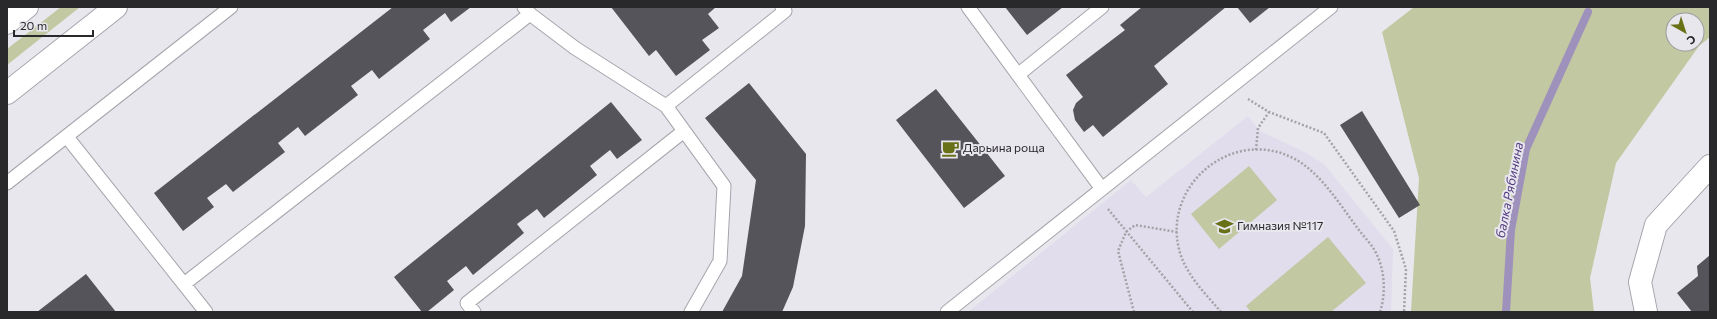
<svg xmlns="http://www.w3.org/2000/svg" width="1717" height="319" font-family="Commissioner,sans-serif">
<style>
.built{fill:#e1ddec}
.green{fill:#c2c8a1;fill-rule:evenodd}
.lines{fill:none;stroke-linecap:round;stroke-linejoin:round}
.stream{stroke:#9e92bc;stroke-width:8}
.building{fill:#55545a}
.lane-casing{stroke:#a7a5ac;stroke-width:15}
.street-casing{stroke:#a7a5ac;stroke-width:24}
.secondary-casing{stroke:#a7a5ac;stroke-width:24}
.path{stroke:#a4a2a7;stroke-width:2.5;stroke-dasharray:2 2;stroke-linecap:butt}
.lane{stroke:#fff;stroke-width:13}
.street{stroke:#fff;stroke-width:22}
.secondary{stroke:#fff;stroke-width:22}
.labels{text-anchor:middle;stroke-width:4;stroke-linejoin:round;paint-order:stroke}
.poi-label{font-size:12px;fill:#29282b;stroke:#e9e7ee;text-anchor:start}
.water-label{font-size:13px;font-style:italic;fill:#543d81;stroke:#e9e7ee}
</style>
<rect width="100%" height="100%" fill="#e9e7ee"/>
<path class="built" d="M1248,116L1260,131L1301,150L1324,164L1393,249L1391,312H968L1131,180L1146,197Z"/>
<path class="green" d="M61,7H80L7,65V49Z
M1414,7H1710V37L1699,46L1616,163L1590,278L1594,312H1411L1419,178L1382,32ZM1673,20H1697V44H1673Z
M1249,166L1277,200L1219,249L1191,214Z
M1328,237L1366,283L1331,312H1251L1246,306Z"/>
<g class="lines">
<path class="stream" d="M1506,312L1511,230L1526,149L1588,12"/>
</g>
<path class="building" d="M393,7H471L451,22L445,13L423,30L430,39L379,79L372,70L351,86L358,95L305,136L298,127L278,143L285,152L233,192L226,184L207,198L214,207L183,231L154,193Z
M611,7H716L708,14L719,28L702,40L710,50L676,76L656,50L649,56Z
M1005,7H1063L1027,35Z
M1142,7H1226L1154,66L1168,84L1103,137L1093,125L1084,132L1075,120L1073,110L1076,103L1083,97L1066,75L1125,30L1120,25Z
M1237,7H1270L1250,23Z
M749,83L806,154L805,226L793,287L782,312H722L742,276L756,180L705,118Z
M936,89L1005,176L964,208L896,120Z
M611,102L642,140L617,159L610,150L590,166L597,175L544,218L537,209L517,224L524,233L473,275L466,266L447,281L454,290L427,312H422L394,277Z
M1362,111L1420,205L1399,218L1340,125Z
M1710,255V312H1692L1677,293L1698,276L1697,266Z
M86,274L116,312H37Z"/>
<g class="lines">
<defs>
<path id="lane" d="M968,7L1102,189
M530,14L575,48L666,106L724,186L720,261L691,312
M1019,74L1102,7
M666,106L785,11L782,7
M67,137L206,312
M7,183L231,7
M184,284L530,14L524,7
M474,312L467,303L684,131
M947,312L1331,7"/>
<path id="street" d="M1646,312L1640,282L1656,225L1710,166"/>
<path id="secondary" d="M7,23L27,7
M7,93L116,7"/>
</defs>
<use href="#lane" class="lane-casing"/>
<use href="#street" class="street-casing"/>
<use href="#secondary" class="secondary-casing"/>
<path class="path" d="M1248,99L1269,112L1324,133L1394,231L1406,269L1404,312
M1256,150L1258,128L1269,112
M1108,209L1193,312
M1134,312L1118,251L1126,232L1135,225L1177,232
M1221,312C1205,293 1185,274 1179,249C1163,185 1232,127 1293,158C1320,172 1338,202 1356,226C1362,235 1371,243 1376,253C1385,270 1386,294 1380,312"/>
<use href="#lane" class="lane"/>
<use href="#street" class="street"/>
<use href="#secondary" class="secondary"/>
</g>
<defs>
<symbol id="cafe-bare" viewBox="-9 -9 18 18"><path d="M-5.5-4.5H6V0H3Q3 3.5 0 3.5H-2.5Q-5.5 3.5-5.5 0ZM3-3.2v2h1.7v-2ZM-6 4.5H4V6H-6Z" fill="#697118" stroke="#e9e7ee" stroke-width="2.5" paint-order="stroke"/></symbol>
<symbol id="school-bare" viewBox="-9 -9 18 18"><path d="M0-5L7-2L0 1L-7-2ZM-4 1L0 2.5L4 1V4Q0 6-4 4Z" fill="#697118" stroke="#e9e7ee" stroke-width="2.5" paint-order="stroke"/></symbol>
</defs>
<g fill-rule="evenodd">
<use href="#cafe-bare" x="938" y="136" width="25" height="25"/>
<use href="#school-bare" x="1212" y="214" width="25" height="25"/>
</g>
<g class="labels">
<g class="poi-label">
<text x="963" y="152">Дарьина роща</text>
<text x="1237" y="230">Гимназия №117</text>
</g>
<g class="water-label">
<text transform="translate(1509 190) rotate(-79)" y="5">балка Рябинина</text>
</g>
</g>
<rect width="1717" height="319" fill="none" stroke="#29282b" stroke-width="16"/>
<g transform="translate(1685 32) rotate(141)"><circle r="19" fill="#e9e7ee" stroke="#9c9ba0"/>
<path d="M0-3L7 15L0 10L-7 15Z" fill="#697118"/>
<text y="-6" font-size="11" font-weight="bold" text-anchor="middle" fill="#29282b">С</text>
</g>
<path d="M14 30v6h79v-6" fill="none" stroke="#29282b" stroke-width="2"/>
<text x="20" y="30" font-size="12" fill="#29282b" stroke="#e9e7ee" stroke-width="3" paint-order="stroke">20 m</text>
</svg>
